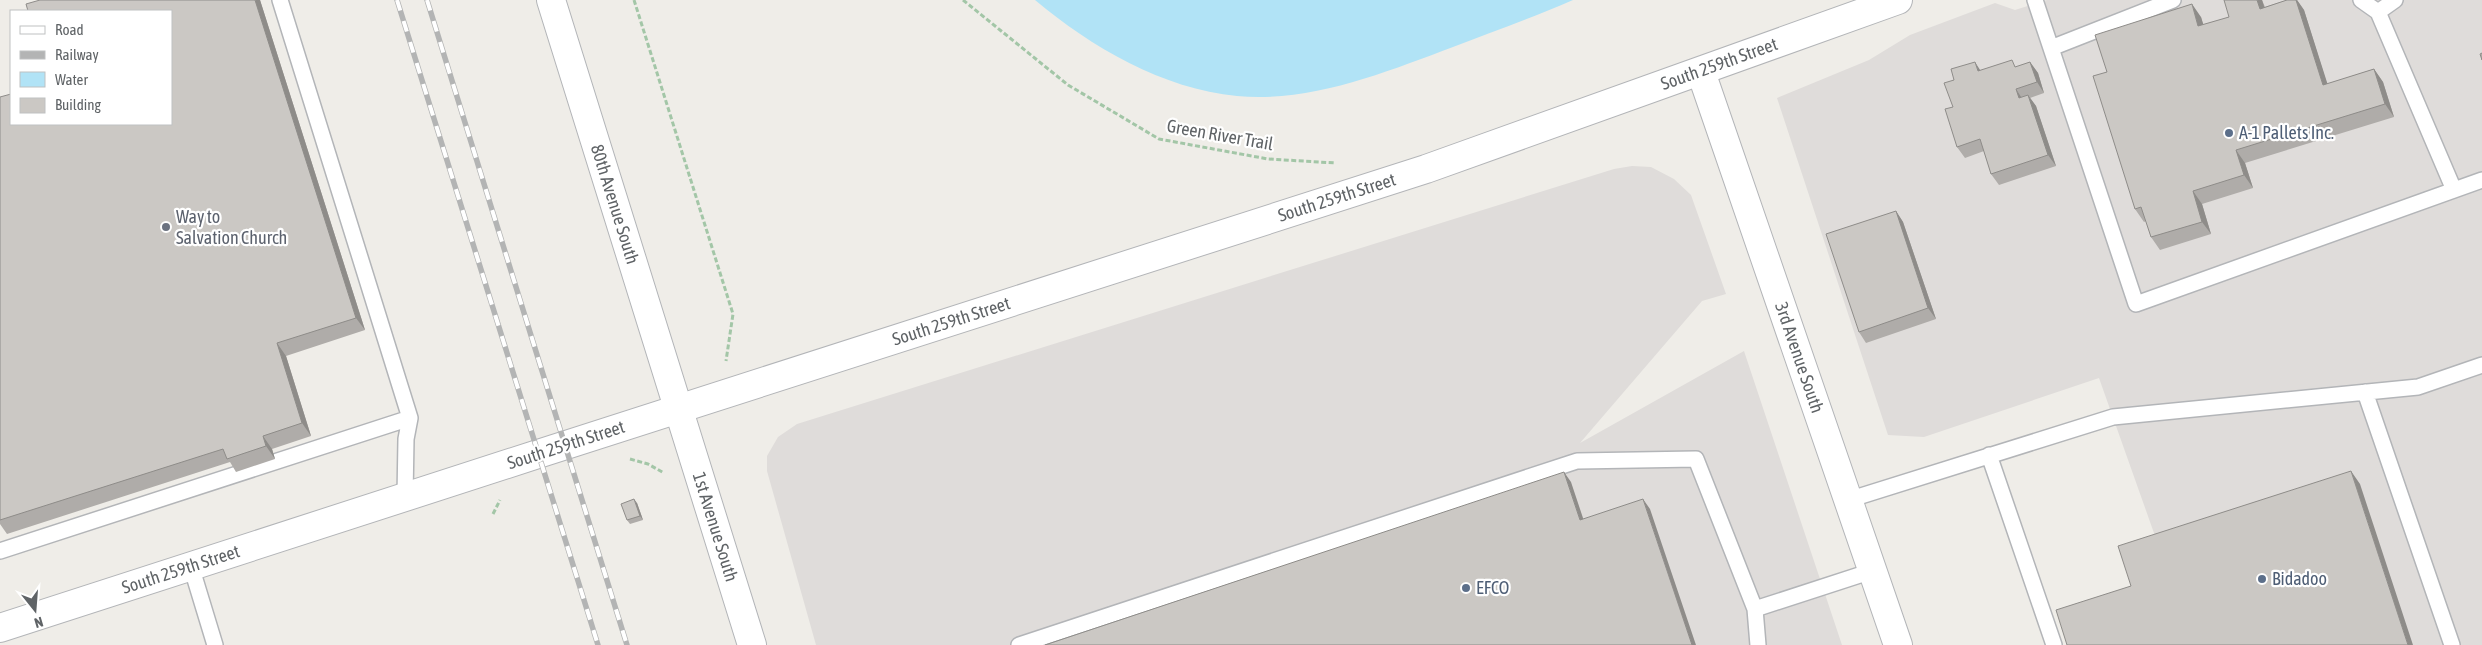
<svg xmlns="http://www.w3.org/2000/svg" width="2482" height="645" font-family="'Asap Condensed',sans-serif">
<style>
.industrial{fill:#dfdcda}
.water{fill:#b1e3f6}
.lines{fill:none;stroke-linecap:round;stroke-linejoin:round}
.service-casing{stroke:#b3b5b8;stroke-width:18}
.minor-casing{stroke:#b3b5b8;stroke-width:30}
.tertiary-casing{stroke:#b3b5b8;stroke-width:30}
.path{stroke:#a3c6a7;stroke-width:3;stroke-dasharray:5 2.5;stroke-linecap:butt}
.service{stroke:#fff;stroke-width:15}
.minor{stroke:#fff;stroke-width:28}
.tertiary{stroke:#fff;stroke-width:28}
.rail-casing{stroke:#b3b4b4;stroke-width:5.5}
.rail{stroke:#fff;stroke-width:4;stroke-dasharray:11;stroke-linecap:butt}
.wall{fill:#afaca9}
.shaded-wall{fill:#8e8c89}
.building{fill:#cbc8c4;stroke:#8e8c89}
.service-dot{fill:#5c6f8a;stroke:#fff;stroke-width:2}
.worship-dot{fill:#6b7280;stroke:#fff;stroke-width:2}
.labels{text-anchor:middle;stroke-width:4.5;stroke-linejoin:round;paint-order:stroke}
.street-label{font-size:18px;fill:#5f6366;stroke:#fff}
.service-label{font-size:18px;fill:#4e5e75;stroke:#fff;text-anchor:start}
.worship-label{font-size:18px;fill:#5b616d;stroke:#fff;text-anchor:start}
</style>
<rect width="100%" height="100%" fill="#efede8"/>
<path class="industrial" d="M2047,0H2482V645H2413L2160,550L2099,378L1924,437L1888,435L1777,98L1869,60L1910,35L1995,3L2015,10Z
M1632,166L1651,167L1674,179L1691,195L1726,294L1702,301L1580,443L1744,351L1842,645H816L767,471V456L778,437L797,424L1614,169Z"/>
<path class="water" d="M1035,0H1573C1534,17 1494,31 1453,47C1386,72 1311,103 1237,96C1163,89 1091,47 1035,0Z"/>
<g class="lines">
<defs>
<path id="service" d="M280,0L410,418L406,439L405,497
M2035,0L2136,304L2482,180
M2361,0L2378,12L2454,190
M2378,12L2395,0
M2051,48L2173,0
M2365,392L2452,645
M1989,455L2054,645
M1848,500L2113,417L2418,387L2482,365
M0,551L410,418
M191,566L215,645
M1019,645L1577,461L1696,459L1755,609
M1758,645L1755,609L1872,571"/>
<g id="minor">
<path id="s1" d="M551,0L752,645"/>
<path id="s2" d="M1701,72L1898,645"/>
<path id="s3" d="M538,454L1426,169L1898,0"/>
</g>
<g id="tertiary">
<path id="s4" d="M0,628L538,454"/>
</g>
</defs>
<use href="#service" class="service-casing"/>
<use href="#minor" class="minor-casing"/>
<use href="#tertiary" class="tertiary-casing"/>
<path class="path" d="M634,0L733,314L726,361
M963,0L1068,85L1159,139L1268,159L1336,163
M630,459L648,464L664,473
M493,514L500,500"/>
<use href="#service" class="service"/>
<use href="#minor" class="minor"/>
<use href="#tertiary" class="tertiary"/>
<defs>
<path id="rail" d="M397,0L598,645
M427,0L627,645"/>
</defs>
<use href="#rail" class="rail-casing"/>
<use href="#rail" class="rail"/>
</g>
<path class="wall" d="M260,0L365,330L286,356L311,436L272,449L275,459L236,472L230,462L7,534L0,524V97L11,124Z
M2262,0L2265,7L2287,0H2297L2304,10L2327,84L2374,69L2383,82L2394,117L2245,163L2253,188L2202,204L2211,234L2160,250L2151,237L2146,221L2144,222L2135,209L2107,72L2201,17L2203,25L2229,17Z
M2030,62L2038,73L2044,93L2030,98L2036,106L2056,166L1999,185L1991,174L1984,151L1965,158L1957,147L1953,107L1954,80L1981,70L2017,67Z
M1896,211L1903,222L1936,319L1866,343L1859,332Z
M637,503L643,520L630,524L627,520Z"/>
<path class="shaded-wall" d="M255,0H260L365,330L356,318Z
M2257,0H2262L2269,22L2260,9Z
M2296,0H2297L2304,10L2332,98L2323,85Z
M2192,4L2201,17L2208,39L2198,26Z
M1975,62L1982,73L1978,71Z
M2030,62L2038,73L2044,93L2037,82Z
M2374,69L2383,82L2394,117L2385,104Z
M2016,89L2023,100L2019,98Z
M2028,95L2036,106L2056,166L2048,155Z
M2236,150L2245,163L2253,188L2244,175Z
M2193,191L2202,204L2211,234L2202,222Z
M1896,211L1903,222L1936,319L1928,308Z
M277,343L286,356L311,436L302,423Z
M263,436L272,449L275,459L266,446Z
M2351,471L2360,484L2413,645H2408Z
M1564,472L1571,482L1587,530L1580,520Z
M634,499L637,503L643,520L640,516Z
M1643,499L1650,509L1696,645H1692Z"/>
<path class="building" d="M40,0H255L356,318L277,343L302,423L263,436L266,446L227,459L223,449L0,520V97L11,94V124H171V11H28L26,4Z
M2224,0H2257L2260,9L2287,0H2296L2323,85L2374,69L2385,104L2236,150L2244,175L2193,191L2202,222L2151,237L2141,207L2135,209L2093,76L2107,72L2095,35L2192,4L2198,26L2229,17Z
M2482,53V60L2480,54Z
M2012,60L2015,67L2030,62L2037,82L2016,89L2019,98L2028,95L2048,155L1991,174L1980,139L1957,147L1945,109L1953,107L1944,83L1954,80L1951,69L1975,62L1978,71Z
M1896,211L1928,308L1859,332L1826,234Z
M2351,471L2408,645H2067L2056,610L2131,586L2118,546Z
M1564,472L1580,520L1643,499L1692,645H1045Z
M634,499L640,516L627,520L621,504Z"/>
<g class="service-dot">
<circle cx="2229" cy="133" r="5"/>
<circle cx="2262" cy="579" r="5"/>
<circle cx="1466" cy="588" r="5"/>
</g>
<circle class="worship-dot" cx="166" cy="227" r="5"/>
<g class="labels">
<g class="street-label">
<text dy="6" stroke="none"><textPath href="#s3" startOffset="1244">South 259th Street</textPath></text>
<text transform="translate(1220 135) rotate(10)" y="6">Green River Trail</text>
<text dy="6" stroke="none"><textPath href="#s3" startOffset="839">South 259th Street</textPath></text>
<text dy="6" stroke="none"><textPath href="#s1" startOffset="214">80th Avenue South</textPath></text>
<text dy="6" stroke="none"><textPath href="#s3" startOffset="434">South 259th Street</textPath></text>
<text dy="6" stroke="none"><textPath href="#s2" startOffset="302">3rd Avenue South</textPath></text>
<text transform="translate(566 445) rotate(-18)" y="6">South 259th Street</text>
<text dy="6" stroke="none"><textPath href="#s1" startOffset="552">1st Avenue South</textPath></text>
<text dy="6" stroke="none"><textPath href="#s4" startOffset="190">South 259th Street</textPath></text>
</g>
<g class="service-label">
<text x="2239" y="139">A-1 Pallets Inc.</text>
<text x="2272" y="585">Bidadoo</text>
<text x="1476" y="594">EFCO</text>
</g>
<g class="worship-label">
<text x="176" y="223">Way to<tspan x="176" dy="21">Salvation Church</tspan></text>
</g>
</g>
<rect x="10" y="10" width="162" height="115" fill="#ffffff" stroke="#bfc1c2"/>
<rect x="20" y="26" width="25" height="8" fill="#ffffff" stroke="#bfc1c2"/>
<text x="55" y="35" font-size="15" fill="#5f6366">Road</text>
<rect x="20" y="51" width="25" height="8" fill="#b3b4b4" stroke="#bfc1c2"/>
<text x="55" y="60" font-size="15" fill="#5f6366">Railway</text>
<rect x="20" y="72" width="25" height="15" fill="#b1e3f6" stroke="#bfc1c2"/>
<text x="55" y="85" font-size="15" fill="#5f6366">Water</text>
<rect x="20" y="98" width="25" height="15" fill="#cbc8c4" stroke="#bfc1c2"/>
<text x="55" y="110" font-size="15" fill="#5f6366">Building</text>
<g transform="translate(35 610) rotate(163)" stroke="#ffffff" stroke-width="4" paint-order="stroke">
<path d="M0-4L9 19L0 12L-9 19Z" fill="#5f6366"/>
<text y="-8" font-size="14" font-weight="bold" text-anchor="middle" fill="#5f6366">N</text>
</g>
</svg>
